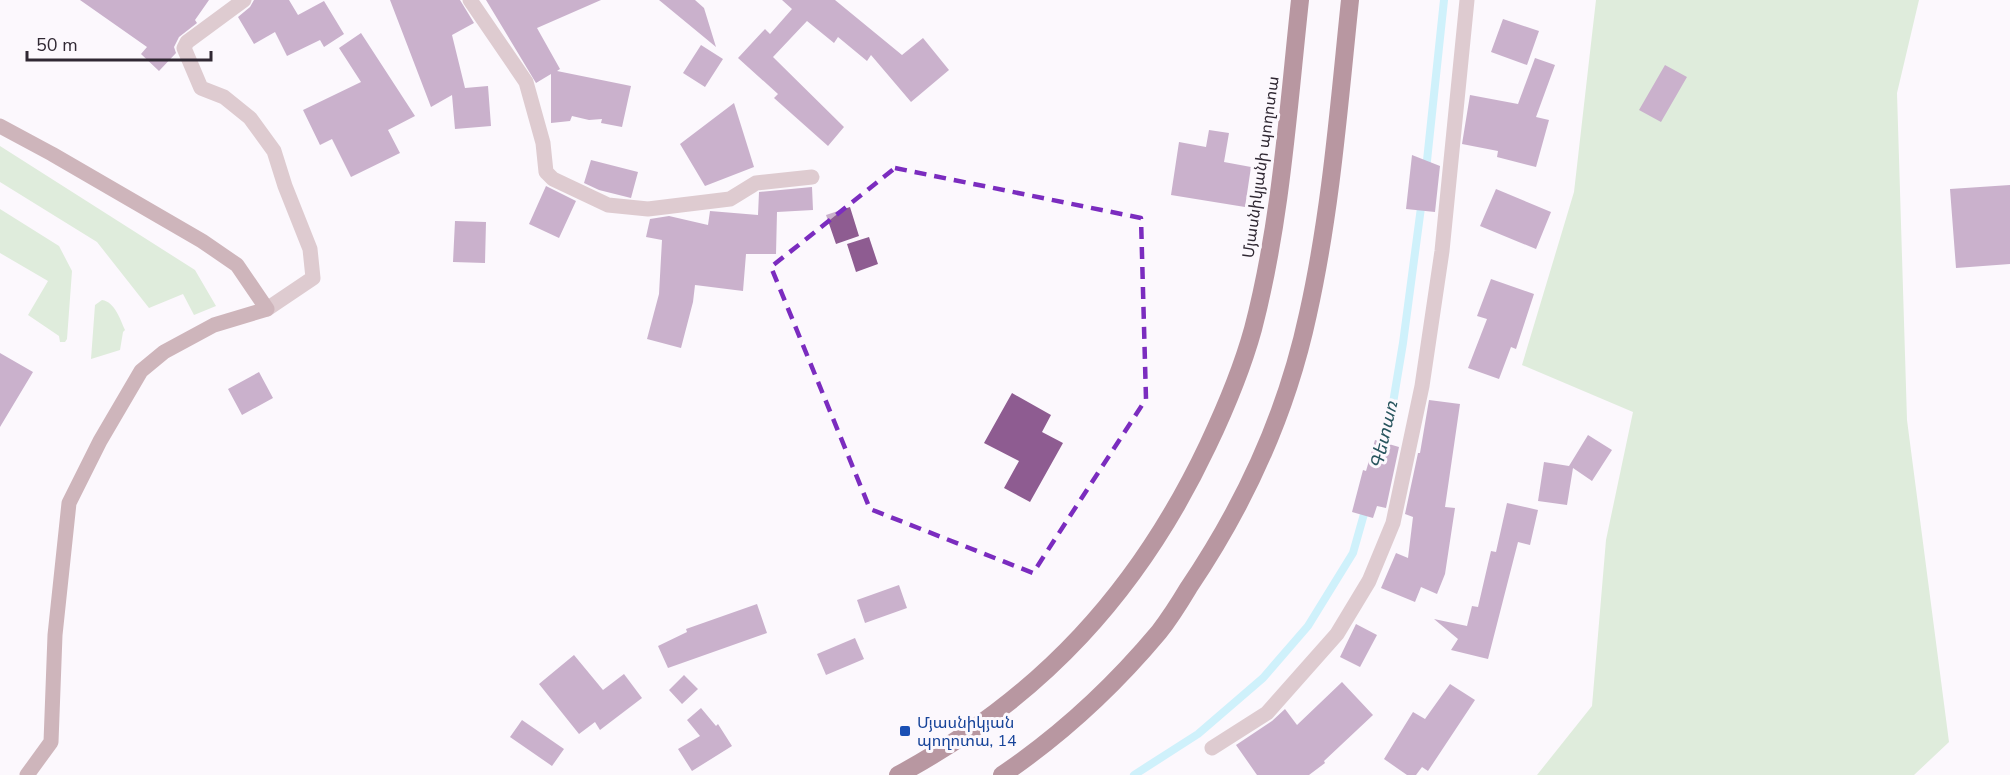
<svg xmlns="http://www.w3.org/2000/svg" width="2010" height="775" font-family="'Nunito Sans','Noto Sans Armenian',sans-serif">
<style>
.green{fill:#bddeb3}
.lines{fill:none;stroke-linecap:round;stroke-linejoin:round}
.stream{stroke:#9ae8f8;stroke-width:8}
.building{fill:#8e5c91}
.street{stroke:#ba9599;stroke-width:15}
.secondary{stroke:#98646b;stroke-width:15}
.highway{stroke:#672231;stroke-width:18}
.marked{fill:none;stroke:#7b2cbf;stroke-width:4.5;stroke-dasharray:12 8;stroke-linejoin:round}
.transit-dot{fill:#1a4fb4;stroke:#fcf8fd;stroke-width:2}
.labels{text-anchor:middle;stroke-width:6;stroke-linejoin:round;paint-order:stroke}
.street-label{font-size:16px;fill:#302833;stroke:#fcf8fd}
.transit-label{font-size:16px;fill:#164399;stroke:#fcf8fd;text-anchor:start}
.water-label{font-size:18px;font-style:italic;fill:#28555e;stroke:#fcf8fd}
</style>
<rect width="100%" height="100%" fill="#fcf8fd"/>
<path class="green" d="M1596,0H1919L1897,93L1907,420L1949,742L1914,775H1537L1592,706L1606,540L1633,412L1522,365L1574,192Z
M0,146L195,270L216,306L194,315L183,294L149,308L97,242L0,182Z
M0,209L59,246L72,271L67,339L65,342H60L59,336L28,315L48,281L0,253Z
M102,300C115,302 120,319 125,330L123,332L120,350L91,359L95,305Z"/>
<g class="lines">
<path class="stream" d="M1426,170L1444,0
M1382,452L1389,427L1403,343L1422,200
M1134,775L1198,734L1263,678L1308,626L1353,553L1366,507"/>
</g>
<path class="building" d="M80,0H209L195,20L197,23L179,37L174,47L176,53L159,71L141,54L147,47Z
M254,0H289L298,15L324,1L344,34L324,47L320,40L287,56L275,32L254,44L238,17L250,7Z
M390,0H460L474,23L452,35L465,88L488,86L491,126L455,129L452,95L431,107Z
M486,0H601L537,28L560,69L557,71L631,86L622,127L601,123L602,119L589,120L572,116L570,121L551,123V74L536,83Z
M659,0H695L704,8L716,47Z
M782,0H835L902,55L923,38L949,70L911,102L871,55L867,61L838,37L834,43L807,21L773,57L844,127L828,146L774,98L778,94L738,58L765,29L770,34L792,9Z
M1503,19L1539,31L1527,65L1491,52Z
M361,33L415,116L388,130L400,153L351,177L332,139L320,145L303,110L361,82L339,48Z
M701,45L723,59L705,87L683,73Z
M1535,58L1555,65L1536,117L1549,120L1536,167L1497,157L1498,151L1462,144L1470,95L1518,104Z
M1665,65L1687,77L1661,122L1639,110Z
M734,103L754,167L705,186L680,144Z
M1209,130L1229,133L1224,162L1251,167L1245,207L1171,195L1179,142L1206,147Z
M1412,155L1440,166L1435,212L1406,209Z
M591,160L638,172L631,198L599,190L584,183Z
M2010,185V264L1956,268L1950,189Z
M546,186L576,201L559,238L529,224Z
M812,187L813,210L777,212L776,254H746L743,291L695,285L693,302L681,348L647,339L659,294L662,240L646,237L650,219L669,216L708,225L710,211L758,215L759,192Z
M1496,189L1551,212L1536,249L1480,226Z
M850,207L859,236L836,244L826,215Z
M455,221L486,222L485,263L453,262Z
M869,237L878,264L856,272L847,244Z
M1491,279L1534,294L1516,349L1511,347L1499,379L1468,368L1487,319L1477,316Z
M0,353L33,372L0,427Z
M259,372L273,398L242,415L228,389Z
M1012,393L1051,415L1042,432L1063,443L1030,502L1004,488L1019,461L984,443Z
M1429,400L1460,404L1445,507L1455,508L1445,574L1437,594L1421,587L1415,602L1381,588L1396,553L1408,558L1413,517L1405,514L1418,453H1420Z
M1588,435L1612,450L1592,481L1573,468L1567,505L1538,501L1544,462L1569,466Z
M1375,440L1399,447L1386,508L1377,506L1373,518L1352,512L1363,470L1366,471Z
M1507,503L1538,510L1530,545L1518,542L1488,659L1451,650L1458,639L1434,619L1467,626L1472,606L1478,607L1491,551L1496,552Z
M899,585L907,608L865,623L857,600Z
M757,604L767,633L668,668L658,646L687,632L686,629Z
M1356,624L1377,635L1360,667L1340,657Z
M855,638L864,659L826,675L817,654Z
M574,655L603,690L624,674L642,698L600,730L595,722L579,734L539,684Z
M684,675L698,689L682,704L669,690Z
M1342,682L1373,715L1324,761L1325,763L1309,775H1257L1236,745L1272,721L1285,709L1297,725Z
M1450,684L1475,700L1428,771L1422,767L1416,775H1407L1384,759L1413,712L1425,719Z
M701,708L716,726L718,724L732,746L692,771L678,749L700,736L687,720Z
M522,720L564,749L552,766L510,737Z"/>
<g class="lines">
<path class="street" d="M244,0L187,42L184,48L201,88L224,97L250,118L274,151L285,186L310,249L313,278L267,309
M470,0L526,82L543,143L546,172L553,179L608,205L648,209L730,199L756,183L812,177
M1212,748L1267,713L1337,634L1369,581L1393,523L1422,386L1442,251L1467,0"/>
<path class="secondary" d="M0,126L52,154L202,241L237,265L267,309L214,325L164,352L141,371L100,441L69,503L55,635L51,742L27,775"/>
<path class="highway" d="M898,775C1041,698 1139,591 1208,445C1226,407 1242,369 1253,329C1281,222 1288,110 1300,0
M1002,775C1061,735 1113,687 1159,632C1170,618 1180,602 1189,587C1245,504 1287,412 1308,314C1331,211 1339,105 1350,0"/>
</g>
<path d="M0 0H2010V775H0ZM895,168L1141,218L1146,399L1033,573L870,509L771,267Z" fill="#fcf8fd" fill-opacity=".55" fill-rule="evenodd"/>
<path class="marked" d="M895,168L1141,218L1146,399L1033,573L870,509L771,267Z"/>
<rect class="transit-dot" x="899" y="725" width="12" height="12" rx="3"/>
<g class="labels">
<g class="street-label">
<text transform="translate(1260 167) rotate(-82)" y="6">Մյասնիկյանի պողոտա</text>
</g>
<g class="transit-label">
<text x="917" y="728">Մյասնիկյան<tspan x="917" dy="18">պողոտա, 14</tspan></text>
</g>
<g class="water-label">
<text transform="translate(1384 435) rotate(-77)" y="6">Գետառ</text>
</g>
</g>
<path d="M27 51v9h184v-9" fill="none" stroke="#302833" stroke-width="3"/>
<text x="36" y="51" font-size="18" fill="#302833" stroke="#fcf8fd" stroke-width="4.5" paint-order="stroke">50 m</text>
</svg>
